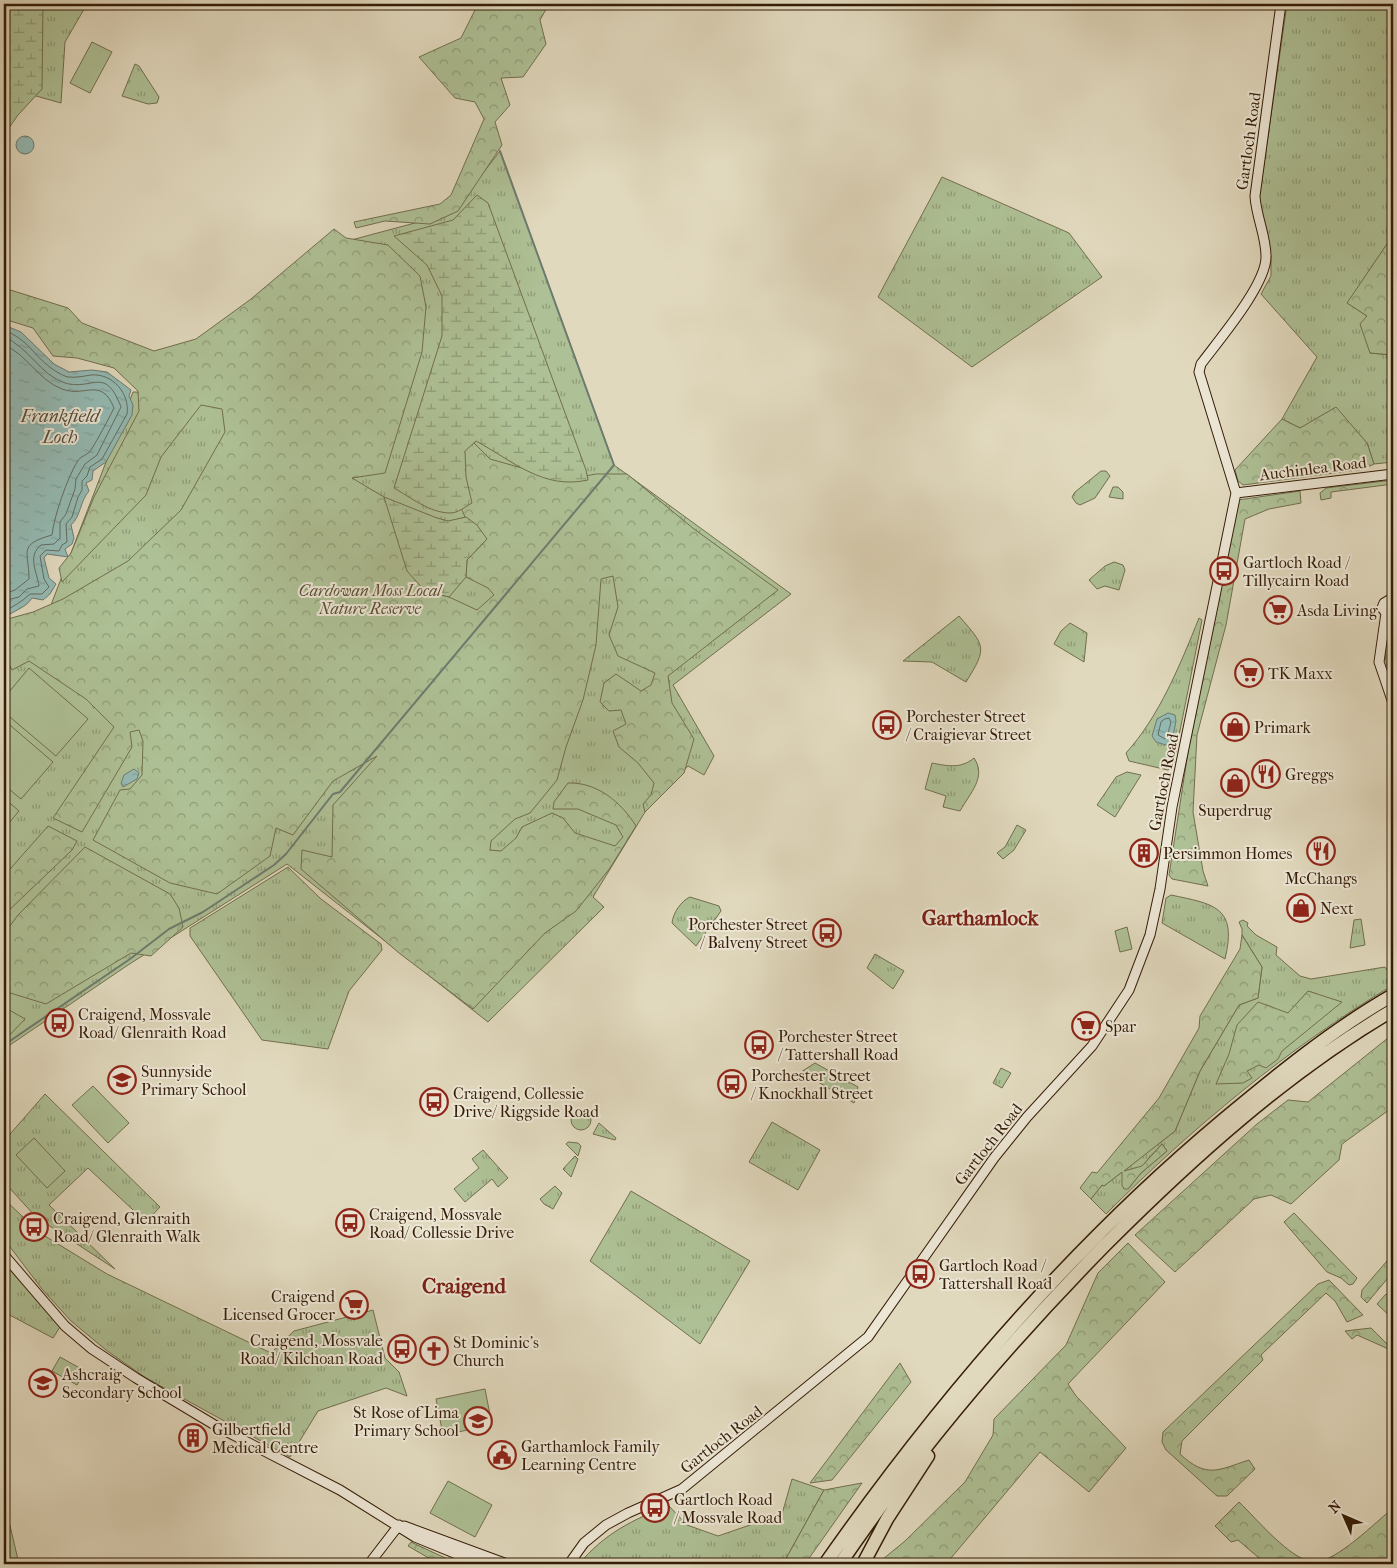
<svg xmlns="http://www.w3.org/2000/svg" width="1397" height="1568" font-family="'IM FELL French Canon',serif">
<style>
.grass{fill:url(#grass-tufts);stroke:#726e4e;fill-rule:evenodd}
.forest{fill:url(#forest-crowns);stroke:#726e4e}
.wetland{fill:url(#wetland-marsh);stroke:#726e4e}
.pitch{fill:#aec095;stroke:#726e4e}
.water{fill:url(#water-ripples);stroke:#6e7b6f}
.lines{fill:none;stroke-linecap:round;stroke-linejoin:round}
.shore{stroke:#646c5e;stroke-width:1}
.stream{stroke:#6e7b6f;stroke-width:2}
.secondary-casing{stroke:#351d07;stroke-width:11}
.highway-casing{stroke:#351d07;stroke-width:15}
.secondary{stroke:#ece6d5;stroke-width:9}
.highway{stroke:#e1d9be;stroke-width:12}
.labels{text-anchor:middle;stroke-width:4;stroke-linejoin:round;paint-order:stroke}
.street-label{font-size:16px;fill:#351d07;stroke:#ece6d5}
.poi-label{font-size:16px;fill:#351d07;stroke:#ece6d5;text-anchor:start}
.park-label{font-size:16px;font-style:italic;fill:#594e32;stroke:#ece6d5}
.water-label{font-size:18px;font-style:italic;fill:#524c3b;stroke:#ece6d5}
.district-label{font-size:21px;font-weight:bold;fill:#7a1f14;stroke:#ece6d5}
</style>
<defs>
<pattern id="grass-tufts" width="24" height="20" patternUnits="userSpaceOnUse" patternTransform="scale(1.25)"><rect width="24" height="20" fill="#aec095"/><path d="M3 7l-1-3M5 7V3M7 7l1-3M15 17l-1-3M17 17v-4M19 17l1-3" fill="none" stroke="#8e9b78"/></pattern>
<pattern id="forest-crowns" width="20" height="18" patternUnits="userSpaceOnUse" patternTransform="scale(1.25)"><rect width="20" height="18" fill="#aec095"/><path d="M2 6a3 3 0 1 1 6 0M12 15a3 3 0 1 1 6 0" fill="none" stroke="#8e9b78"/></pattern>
<pattern id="wetland-marsh" width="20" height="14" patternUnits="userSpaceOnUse" patternTransform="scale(1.25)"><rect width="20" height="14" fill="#aec095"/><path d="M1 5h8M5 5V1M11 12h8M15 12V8" fill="none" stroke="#8e9b78"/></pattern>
<pattern id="water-ripples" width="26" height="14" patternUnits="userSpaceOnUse" patternTransform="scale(1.25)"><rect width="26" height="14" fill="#94bab4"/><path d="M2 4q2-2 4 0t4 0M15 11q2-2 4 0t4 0" fill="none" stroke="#809f99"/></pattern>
</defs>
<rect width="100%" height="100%" fill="#e1d9be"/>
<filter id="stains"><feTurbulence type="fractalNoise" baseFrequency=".004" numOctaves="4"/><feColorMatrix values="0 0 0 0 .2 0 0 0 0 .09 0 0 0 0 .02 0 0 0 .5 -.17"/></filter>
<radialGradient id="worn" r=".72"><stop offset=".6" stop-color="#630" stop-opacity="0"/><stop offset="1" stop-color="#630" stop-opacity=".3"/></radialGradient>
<path class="grass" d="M4,4H87L65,42L61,103L4,87Z
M1287,4H1393V235L1348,303L1367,316L1370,353L1393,355V462L1374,464L1367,443L1300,428L1282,419L1317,357L1261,294L1271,276V257L1259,199Z
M135,64L139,66L159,97L157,103L148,104L122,96Z
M500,151L614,465L791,594L673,685L714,756L704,775L688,766L645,812L593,897L604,907L488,1022L287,864L128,965L4,1049V646L34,649L133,392L181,393L314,250L452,213Z
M942,177L1069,233L1102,277L972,367L878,297Z
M1101,471H1106L1110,476L1095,498L1080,505L1076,503L1072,497L1075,492Z
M1113,487H1118L1123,492V499L1109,497Z
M1114,562L1123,565L1125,570L1119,590L1105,586L1097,589L1089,580L1105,566Z
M959,616C985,646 988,647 966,682L932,662L903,661Z
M1199,618L1202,620L1173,766L1168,770L1129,761L1126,753C1159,717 1181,663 1199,618Z
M1393,619V684C1383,664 1382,639 1393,619Z
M1070,623L1087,633L1084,662L1054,644L1061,631Z
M974,758C987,777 970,793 960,811L943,807L946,796L925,789L932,763C947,766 961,769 974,758Z
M1127,772L1141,775L1115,817L1097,805L1116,777Z
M1017,825L1026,830L1014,850L1003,859L997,853L1005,847Z
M288,867L321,899L381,944L382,950L349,991L328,1049L262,1040L190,936V928Z
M1171,895C1213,904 1238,906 1225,959L1162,923L1166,898Z
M690,897L719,906L721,911L696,946L672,923C673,913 681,901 690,897Z
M1361,919L1365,945L1350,948L1354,920Z
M1243,920L1248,923L1247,926L1256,935L1277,947L1276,955L1300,976L1311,979L1385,967L1387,970L1393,971V985C1287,1049 1193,1127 1106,1214L1091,1199L1102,1185L1104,1186L1175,1131L1200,1071L1239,1005L1258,998L1262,967L1242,935V929L1239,922ZM1162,1144L1167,1151L1141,1173L1128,1189L1148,1159Z
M875,954L904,971L893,989L867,968Z
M815,1063L858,1087L854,1103L801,1072Z
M1001,1068L1011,1073L1002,1088L993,1083Z
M45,1094L160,1207L146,1222L88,1168L49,1205L115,1269L36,1217L4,1182V1141Z
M571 1120a10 10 0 1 1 20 0a10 10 0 1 1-20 0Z
M772,1122L820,1150L798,1190L749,1162Z
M599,1123L616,1138L615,1140L593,1134Z
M568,1142L578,1143L581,1146L578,1156L566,1144Z
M483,1150L508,1178L498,1187L492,1179L465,1202L454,1189L479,1168L472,1159Z
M575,1156L578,1159L571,1177L563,1169Z
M555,1186L562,1193L553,1209L544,1204L540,1199Z
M631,1191L750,1261L700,1344L590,1261Z
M4,1199L40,1233L107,1274L271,1353L294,1331L373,1310L385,1358L399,1372L407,1396L386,1388L318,1411L290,1457L146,1378L106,1350L71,1321L42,1289L4,1239Z
M4,1262L60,1327L53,1338L4,1312Z
M792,1479L824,1490L783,1564H579C604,1534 633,1519 669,1506L687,1525L718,1536L782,1514Z
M4,1500L19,1564H4Z"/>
<path class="forest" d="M478,4H549L540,20L546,44L523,77L501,78L510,105L495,122L502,145L458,211L430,224L385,221L356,228L354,222L440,204L451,195L484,119L475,102L455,98L419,57L461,38Z
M334,229L346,238L388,245L420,276L426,307L422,352L385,473L352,478L384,497L425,591L449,597L477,610L494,595L488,588L466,577L467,560L487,539L448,523L465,517L456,496V457L469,438L490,459L564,480L596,474H627L694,529L778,590L668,676L672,703L694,739L684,773L645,812L643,804L651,795L654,783L638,763L619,747L613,731L626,724L621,710L609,711L600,702L604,683L616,674L641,691L651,685L655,673L618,656L609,635L618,607L613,576L601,579L596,645L583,700L566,747L557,780L530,813L515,819L491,841L490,850L501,851L516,838L522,827L552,813L563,818L575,833L615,846L623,837L616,825L578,809H553L554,802L568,783C597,782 621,802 636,826L610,868L576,911L545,933L473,1009L399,953L301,869L302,850L332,857L333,805L377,756L333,781L293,835L276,828L270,856L217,894L170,883L93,840L120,790L130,789L142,775L143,741L139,730L130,732L132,747L82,832L53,818L114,727L86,699L29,661L12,670L8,662L4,663V620L33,612L63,599L128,561L181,510L225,432L222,409L201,405L161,457L146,495L62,582L59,568L71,553L94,497L139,411L138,391L114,368L77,358L53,356L33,328L4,319V288L68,308L82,323L154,351L196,339L251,299Z
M1393,235V355L1370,353L1360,324L1367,316L1347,303Z
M1336,407L1367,443L1374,464L1364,469L1243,485L1238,481L1235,470L1282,419L1300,428Z
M1393,480V484L1331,492V498L1321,500L1320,493L1326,488Z
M1300,491L1301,503L1269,509L1245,519L1226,625L1197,735L1193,812L1203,871L1208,886L1172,879L1169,875L1189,746L1238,500Z
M48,826L77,841L72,850L4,915V876Z
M85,847L170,894L179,908L183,927L151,956L131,953L46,1004L7,992L4,989V934L18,915Z
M1242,935L1262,967L1258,998L1239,1005L1200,1071L1175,1131L1124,1171L1142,1166L1162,1144L1167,1151L1141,1173L1128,1189H1124L1122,1185V1172L1104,1186L1102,1185L1091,1199L1080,1188L1092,1172L1097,1173L1159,1098L1199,1028L1200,1016L1240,949Z
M1308,991L1342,1002L1282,1051L1278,1059L1266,1068L1259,1065L1247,1071L1252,1078L1243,1083L1216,1084L1229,1054L1237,1025L1258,1002L1288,1013Z
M4,1007L25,1019L4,1041Z
M1393,1034V1107L1342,1144L1339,1160L1291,1204L1271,1195L1254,1199L1175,1272L1135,1235L1257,1124L1288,1100L1308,1102Z
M1294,1213L1357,1278L1353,1284L1349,1285L1341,1278L1327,1272L1284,1222Z
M1128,1243L1165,1282L1068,1384L1076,1396L1126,1448L1089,1492L1040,1452L946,1564H877L905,1541L965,1482L993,1435L994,1419L1066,1345L1098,1273Z
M1393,1254V1272L1367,1303L1361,1297L1362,1290Z
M1329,1280L1363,1315L1347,1322L1335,1301L1326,1293L1261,1355L1263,1360L1182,1441L1180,1454C1207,1479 1218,1470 1249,1460L1255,1469L1227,1496H1217L1166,1450L1162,1442L1163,1432L1318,1284Z
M1371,1328L1393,1350V1351L1357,1335L1352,1339L1345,1331Z
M900,1363L911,1382L832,1480L810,1483Z
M862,1483L805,1564H783L824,1490Z
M1239,1502C1256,1518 1291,1561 1314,1562C1335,1563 1376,1522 1393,1508V1564H1266L1238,1540L1231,1542L1215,1526Z
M411,1542L458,1564H439L408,1546Z"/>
<path class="wetland" d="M4,4H43L42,89L18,115L4,135Z
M477,195L488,203L586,470L588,480C543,490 513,461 476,441L465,451L466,477L472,503C465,507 458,513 450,513C430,513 410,497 394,488L442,336V296L427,265L394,236L453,220Z
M384,497L437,518L448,521L466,517L477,525L487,539L467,560L466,577L449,597L425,591L407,571Z"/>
<path class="pitch" d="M92,42L112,52L90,93L70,83Z
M29,668L88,719L56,756L4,712V698Z
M4,720L53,762L21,799L4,785Z
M4,798L19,811L4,829Z
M1127,927L1132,949L1120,952L1115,931Z
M93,1086L129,1123L108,1143L72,1105Z
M34,1138L65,1171L47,1188L16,1155Z
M1386,1294L1393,1300V1319L1377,1304Z
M60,1357L85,1371L77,1385L52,1371Z
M485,1389L492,1425L443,1435L436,1399Z
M448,1481L492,1505L475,1537L430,1513Z"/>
<path class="water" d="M16 145a9 9 0 1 1 18 0a9 9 0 1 1-18 0Z
M4,325L21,332L54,364L69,372L92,370L107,372L131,390L129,396L133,405L132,415L106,462L93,471L92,480L86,483L89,491C80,501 81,516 71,525L74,538L72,544L65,549L68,557L47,554L44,558L49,578L56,584L50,594L43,600L32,598C25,609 13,610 4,619Z
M1168,713L1175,715L1176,721L1172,741L1166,745L1156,742L1152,736L1157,719Z
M134,769L139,773L137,779L123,787L121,783L124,775Z"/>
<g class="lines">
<path class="shore" d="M4,330C30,341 32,354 51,368C55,371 63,376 68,377C76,378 84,376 91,375C113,373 130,394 127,414L102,459L90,467L87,476L82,481V490L78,497L72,517L66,524L67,542L62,545L59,551L46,550L40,556L44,579L49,587L42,594H30C22,602 13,606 4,612
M4,337C29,347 40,375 65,383C93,391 105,365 121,407L97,455L85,464L76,479L75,489L66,514L60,522V538L54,544L41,545C27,556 37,572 39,586L27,589L19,597L11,599L4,604
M4,345C27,354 38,380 62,389C85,398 101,376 114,408C107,422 99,437 91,450C88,455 80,456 77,462C67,479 54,516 52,535C17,545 29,551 29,579L15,590L4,594
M1165,719L1169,718L1171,722L1167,737L1165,739L1158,735L1161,722Z"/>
<path class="stream" d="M4,1045L130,959L169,929L203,912L274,865L286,854L333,794L340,792L614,465L500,151"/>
<defs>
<path id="secondary" d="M1236,493L1393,474
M1386,613L1379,662L1393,703
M1386,613L1382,608L1384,603L1389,600H1393
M4,1255L65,1326L92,1349L136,1378L218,1427L340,1490L415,1537L481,1564
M404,1526L507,1564
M369,1564L399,1525
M569,1564L584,1543L606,1525L628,1513L682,1489L868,1337L994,1158L1027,1117L1092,1046L1129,990L1150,935L1160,889L1172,807L1236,493L1199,372L1201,364C1218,341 1267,284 1266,256C1266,236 1256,216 1255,196L1281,4"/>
<path id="highway" d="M825,1564C940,1400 1069,1249 1223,1120C1277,1075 1332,1030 1393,995
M840,1564C918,1449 1008,1344 1105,1245C1193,1157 1286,1073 1393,1010
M863,1564L887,1519L928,1456"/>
</defs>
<use href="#secondary" class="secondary-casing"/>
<use href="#highway" class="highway-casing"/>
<use href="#secondary" class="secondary"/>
<use href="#highway" class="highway"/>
</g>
<defs>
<symbol id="bus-ring" viewBox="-11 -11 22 22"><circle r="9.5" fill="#ece6d5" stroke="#8f2418" stroke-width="1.5"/><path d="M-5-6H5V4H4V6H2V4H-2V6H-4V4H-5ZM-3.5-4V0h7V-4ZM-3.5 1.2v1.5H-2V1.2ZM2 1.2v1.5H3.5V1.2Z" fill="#8f2418"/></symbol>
<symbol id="supermarket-ring" viewBox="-11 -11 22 22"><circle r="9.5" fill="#ece6d5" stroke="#8f2418" stroke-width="1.5"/><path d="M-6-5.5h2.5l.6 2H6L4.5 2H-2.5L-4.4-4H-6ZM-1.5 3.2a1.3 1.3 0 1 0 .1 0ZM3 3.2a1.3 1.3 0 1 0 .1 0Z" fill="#8f2418"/></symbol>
<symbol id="shop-ring" viewBox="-11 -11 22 22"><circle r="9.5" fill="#ece6d5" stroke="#8f2418" stroke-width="1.5"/><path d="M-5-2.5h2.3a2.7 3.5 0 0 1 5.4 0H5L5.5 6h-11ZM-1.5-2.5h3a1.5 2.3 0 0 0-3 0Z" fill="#8f2418"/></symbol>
<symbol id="restaurant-ring" viewBox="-11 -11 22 22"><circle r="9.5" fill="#ece6d5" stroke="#8f2418" stroke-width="1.5"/><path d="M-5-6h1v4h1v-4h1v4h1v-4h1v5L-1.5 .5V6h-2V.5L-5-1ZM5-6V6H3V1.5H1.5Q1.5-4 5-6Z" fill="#8f2418"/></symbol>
<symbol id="building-ring" viewBox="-11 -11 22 22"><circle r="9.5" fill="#ece6d5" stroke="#8f2418" stroke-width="1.5"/><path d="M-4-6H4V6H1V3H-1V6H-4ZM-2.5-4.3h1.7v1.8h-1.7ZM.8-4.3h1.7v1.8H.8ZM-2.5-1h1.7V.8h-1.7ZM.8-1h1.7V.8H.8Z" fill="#8f2418"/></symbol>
<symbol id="school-ring" viewBox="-11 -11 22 22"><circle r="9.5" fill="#ece6d5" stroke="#8f2418" stroke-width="1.5"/><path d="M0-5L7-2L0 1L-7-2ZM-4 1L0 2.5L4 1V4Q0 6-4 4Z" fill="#8f2418"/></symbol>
<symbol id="church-ring" viewBox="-11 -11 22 22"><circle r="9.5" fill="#ece6d5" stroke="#8f2418" stroke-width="1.5"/><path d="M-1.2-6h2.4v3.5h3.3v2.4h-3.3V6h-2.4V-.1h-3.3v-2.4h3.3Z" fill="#8f2418"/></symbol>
<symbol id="civic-ring" viewBox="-11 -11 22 22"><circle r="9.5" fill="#ece6d5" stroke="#8f2418" stroke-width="1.5"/><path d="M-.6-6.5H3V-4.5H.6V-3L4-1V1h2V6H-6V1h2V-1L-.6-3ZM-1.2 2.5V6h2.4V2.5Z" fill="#8f2418"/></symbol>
</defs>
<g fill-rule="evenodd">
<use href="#bus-ring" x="1208" y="555" width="32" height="32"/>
<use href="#supermarket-ring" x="1262" y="594" width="32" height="32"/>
<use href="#supermarket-ring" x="1233" y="657" width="32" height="32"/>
<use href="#bus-ring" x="871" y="709" width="32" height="32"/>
<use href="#shop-ring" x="1219" y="711" width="32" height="32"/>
<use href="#restaurant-ring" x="1250" y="758" width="32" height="32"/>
<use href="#shop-ring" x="1219" y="767" width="32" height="32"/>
<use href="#restaurant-ring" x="1305" y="835" width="32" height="32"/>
<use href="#building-ring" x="1128" y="837" width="32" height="32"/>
<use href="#shop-ring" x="1285" y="892" width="32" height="32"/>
<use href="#bus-ring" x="811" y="917" width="32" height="32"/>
<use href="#bus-ring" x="43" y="1007" width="32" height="32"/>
<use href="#supermarket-ring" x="1070" y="1010" width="32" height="32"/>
<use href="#bus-ring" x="743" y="1029" width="32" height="32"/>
<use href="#school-ring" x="106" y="1064" width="32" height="32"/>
<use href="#bus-ring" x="716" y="1068" width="32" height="32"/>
<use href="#bus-ring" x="418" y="1086" width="32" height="32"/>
<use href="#bus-ring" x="334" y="1207" width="32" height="32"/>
<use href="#bus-ring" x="18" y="1211" width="32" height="32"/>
<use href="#bus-ring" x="904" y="1258" width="32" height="32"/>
<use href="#supermarket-ring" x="338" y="1289" width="32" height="32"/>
<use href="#bus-ring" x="386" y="1333" width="32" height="32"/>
<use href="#church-ring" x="418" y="1335" width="32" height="32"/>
<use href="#school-ring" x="27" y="1367" width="32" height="32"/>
<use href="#school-ring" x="462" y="1405" width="32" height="32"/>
<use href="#building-ring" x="177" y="1422" width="32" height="32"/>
<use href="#civic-ring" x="486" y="1439" width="32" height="32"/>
<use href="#bus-ring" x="639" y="1492" width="32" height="32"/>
</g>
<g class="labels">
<g class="street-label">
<text transform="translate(1248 141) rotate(-82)" y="6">Gartloch Road</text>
<text transform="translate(1313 468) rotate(-7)" y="6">Auchinlea Road</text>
<text transform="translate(1163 782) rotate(-79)" y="6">Gartloch Road</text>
<text transform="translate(988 1144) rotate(-52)" y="6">Gartloch Road</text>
<text transform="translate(721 1439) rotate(-38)" y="6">Gartloch Road</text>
</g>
<g class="poi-label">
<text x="1243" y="568">Gartloch Road /<tspan x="1243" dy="18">Tillycairn Road</tspan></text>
<text x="1297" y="616">Asda Living</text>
<text x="1268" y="679">TK Maxx</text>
<text x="906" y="722">Porchester Street<tspan x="906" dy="18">/ Craigievar Street</tspan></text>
<text x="1254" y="733">Primark</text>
<text x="1285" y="780">Greggs</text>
<text x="1235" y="816" text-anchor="middle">Superdrug</text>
<text x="1163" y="859">Persimmon Homes</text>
<text x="1321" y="884" text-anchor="middle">McChangs</text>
<text x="1320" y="914">Next</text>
<text x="808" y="930" text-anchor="end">Porchester Street<tspan x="808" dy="18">/ Balveny Street</tspan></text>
<text x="78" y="1020">Craigend, Mossvale<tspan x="78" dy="18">Road/ Glenraith Road</tspan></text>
<text x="1105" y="1032">Spar</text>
<text x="778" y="1042">Porchester Street<tspan x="778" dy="18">/ Tattershall Road</tspan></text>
<text x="141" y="1077">Sunnyside<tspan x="141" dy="18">Primary School</tspan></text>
<text x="751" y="1081">Porchester Street<tspan x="751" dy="18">/ Knockhall Street</tspan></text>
<text x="453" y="1099">Craigend, Collessie<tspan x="453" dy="18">Drive/ Riggside Road</tspan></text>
<text x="369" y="1220">Craigend, Mossvale<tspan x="369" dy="18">Road/ Collessie Drive</tspan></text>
<text x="53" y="1224">Craigend, Glenraith<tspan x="53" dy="18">Road/ Glenraith Walk</tspan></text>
<text x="939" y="1271">Gartloch Road /<tspan x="939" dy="18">Tattershall Road</tspan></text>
<text x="335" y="1302" text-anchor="end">Craigend<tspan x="335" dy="18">Licensed Grocer</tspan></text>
<text x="383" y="1346" text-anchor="end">Craigend, Mossvale<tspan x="383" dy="18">Road/ Kilchoan Road</tspan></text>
<text x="453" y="1348">St Dominic's<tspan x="453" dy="18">Church</tspan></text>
<text x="62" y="1380">Ashcraig<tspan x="62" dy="18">Secondary School</tspan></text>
<text x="459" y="1418" text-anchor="end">St Rose of Lima<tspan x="459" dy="18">Primary School</tspan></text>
<text x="212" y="1435">Gilbertfield<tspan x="212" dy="18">Medical Centre</tspan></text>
<text x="521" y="1452">Garthamlock Family<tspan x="521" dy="18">Learning Centre</tspan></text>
<text x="674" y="1505">Gartloch Road<tspan x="674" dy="18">/ Mossvale Road</tspan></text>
</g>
<g class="park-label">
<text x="370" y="596">Cardowan Moss Local<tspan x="370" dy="18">Nature Reserve</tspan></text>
</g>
<g class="water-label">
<text x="60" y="422">Frankfield<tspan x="60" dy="21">Loch</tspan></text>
</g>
<g class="district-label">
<text x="980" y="925">Garthamlock</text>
<text x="464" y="1293">Craigend</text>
</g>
</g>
<rect width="1397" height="1568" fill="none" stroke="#e1d9be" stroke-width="20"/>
<rect x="5" y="5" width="1387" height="1558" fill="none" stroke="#351d07" stroke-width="2.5"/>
<rect x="10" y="10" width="1377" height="1548" fill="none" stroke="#351d07"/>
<g transform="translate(1344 1516) rotate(315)" stroke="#ece6d5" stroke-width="4" paint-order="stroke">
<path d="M0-4L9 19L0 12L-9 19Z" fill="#351d07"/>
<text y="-8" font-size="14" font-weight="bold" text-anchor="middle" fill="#351d07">N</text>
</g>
<rect width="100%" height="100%" filter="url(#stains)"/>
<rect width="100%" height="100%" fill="url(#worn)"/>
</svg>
